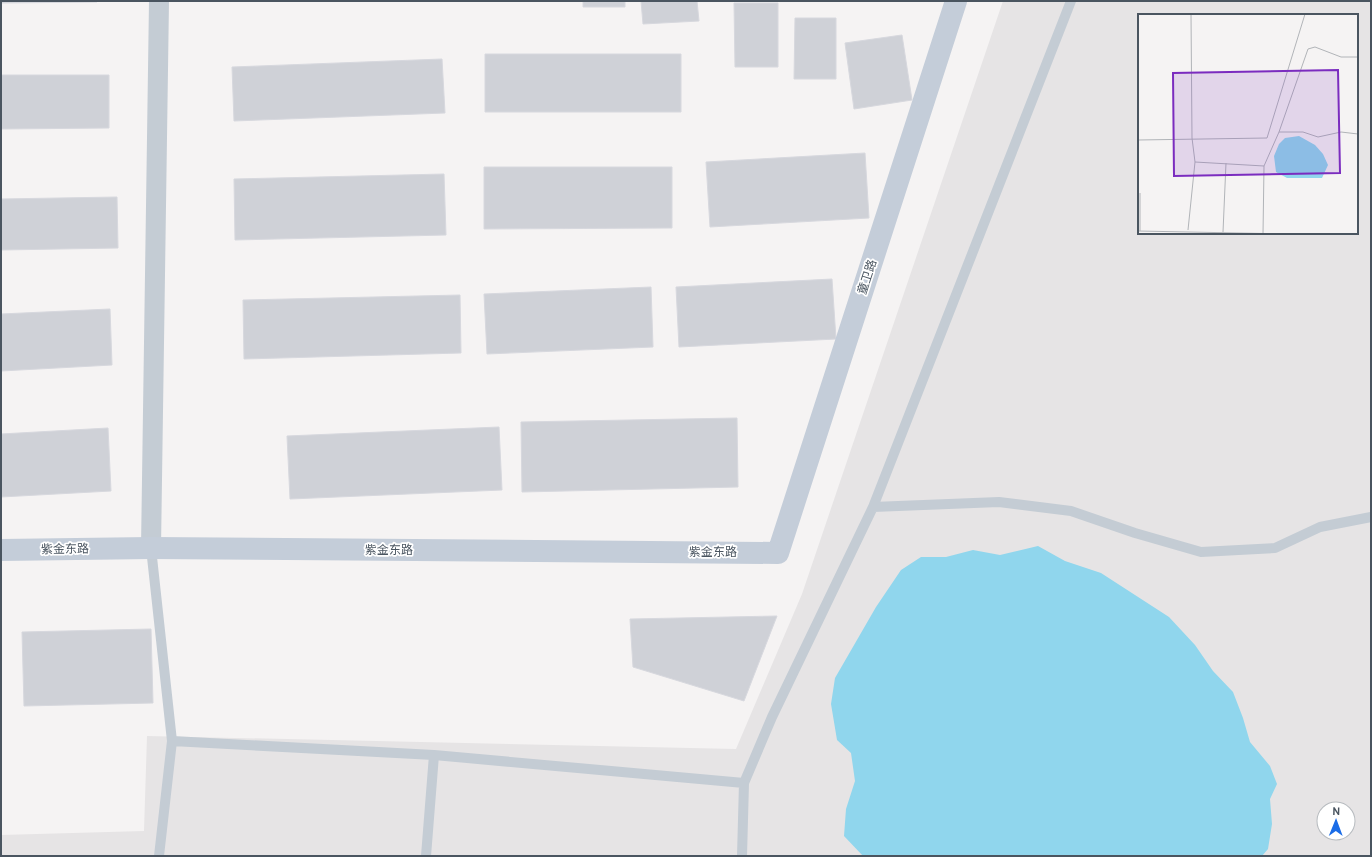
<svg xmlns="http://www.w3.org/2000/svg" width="1372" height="857" font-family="Overpass,'Noto Sans SC',sans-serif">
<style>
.education{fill:#e6e4e5;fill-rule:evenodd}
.water{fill:#90d6ed}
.building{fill:#cfd1d7;stroke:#d7d8de}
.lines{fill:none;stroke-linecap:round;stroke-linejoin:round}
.lane{stroke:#c4ccd4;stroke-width:10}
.street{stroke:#c4ccd4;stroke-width:20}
.secondary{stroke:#c4cdd9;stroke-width:22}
.labels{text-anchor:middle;stroke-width:3.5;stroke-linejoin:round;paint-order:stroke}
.street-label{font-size:12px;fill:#4a5560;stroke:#fff}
.inset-road{fill:none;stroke:#b1b4b8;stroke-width:1}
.view{fill:#7b2cbf;fill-opacity:0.15;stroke:#7b2cbf;stroke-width:2}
.inset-edge{fill:none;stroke:#4a5560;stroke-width:2}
</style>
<rect width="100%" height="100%" fill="#f5f3f3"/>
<path class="education" d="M1003,1H1371V856H1V835L144,831L147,736L736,749L802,594ZM1139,15H1357V233H1139ZM1324,809H1348V833H1324Z"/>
<path class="water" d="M1038,546L1065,561L1101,573L1169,617L1195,645L1213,671L1233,692L1243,718L1250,742L1270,766L1277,784L1270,799L1272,824L1268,849L1262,856H863L844,836L846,809L855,781L851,753L837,740L831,704L835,678L876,607L901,570L921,557H946L973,550L1000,555Z"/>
<path class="building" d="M1,1H97V2L1,3Z
M583,1H625V7H583Z
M641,1H697L699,21L643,24Z
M734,3H778V67H735Z
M795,18H836V79H794Z
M902,35L912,100L854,109L845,43Z
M485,54H681V112H485Z
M442,59L445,113L234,121L232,67Z
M1,75H109V128L1,129Z
M865,153L869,218L710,227L706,162Z
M484,167H672V228L484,229Z
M444,174L446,235L235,240L234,179Z
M117,197L118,248L1,250V199Z
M832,279L836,339L679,347L676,287Z
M651,287L653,347L487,354L484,294Z
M460,295L461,353L244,359L243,300Z
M110,309L112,365L1,371V314Z
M737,418L738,487L522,492L521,422Z
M499,427L502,490L290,499L287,436Z
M108,428L111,491L1,497V434Z
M777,616L744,701L633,667L630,619Z
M151,629L153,703L24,706L22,632Z"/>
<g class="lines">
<path class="lane" d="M873,507L999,502L1071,511L1135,533L1201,552L1275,548L1320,527L1371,517
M151,548L172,741L159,856
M172,741L434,755L744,783
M426,856L434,755
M742,856L744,783L772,717L873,507L1071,1"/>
<path class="street" d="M151,548L159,1"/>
<path class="secondary" d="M1,550L151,548L778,553L956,1"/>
</g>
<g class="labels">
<g class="street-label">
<text transform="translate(867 277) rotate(-72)" y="4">童卫路</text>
<text transform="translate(65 549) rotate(-1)" y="4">紫金东路</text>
<text x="389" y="554">紫金东路</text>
<text x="713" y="556">紫金东路</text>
</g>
</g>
<g transform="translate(1138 14)">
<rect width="220" height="220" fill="#f5f3f3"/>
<path d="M161,122L177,131L185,140L190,151L184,164H149L138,158L136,142L141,130L147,124Z" fill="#90d6ed"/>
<path class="inset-road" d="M141,118H165L180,123L203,118L220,120M0,126L129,124L167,0M57,148L126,152M2,179V217M50,216L57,148L54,124L53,0M0,217L151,220M85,218L88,149M125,220L126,152L141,118L170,35L177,33L203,43H220"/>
<path class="view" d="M200,56L202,159L36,162L35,59Z"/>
<rect width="220" height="220" class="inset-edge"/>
</g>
<rect width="1372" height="857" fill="none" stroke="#4a5560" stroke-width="4"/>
<g transform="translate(1336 821) rotate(1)"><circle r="19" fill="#ffffff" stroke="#b7bbbf"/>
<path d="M0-3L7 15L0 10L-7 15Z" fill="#1a6ce7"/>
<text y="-6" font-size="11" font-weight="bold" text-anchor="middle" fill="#4a5560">N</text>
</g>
</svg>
